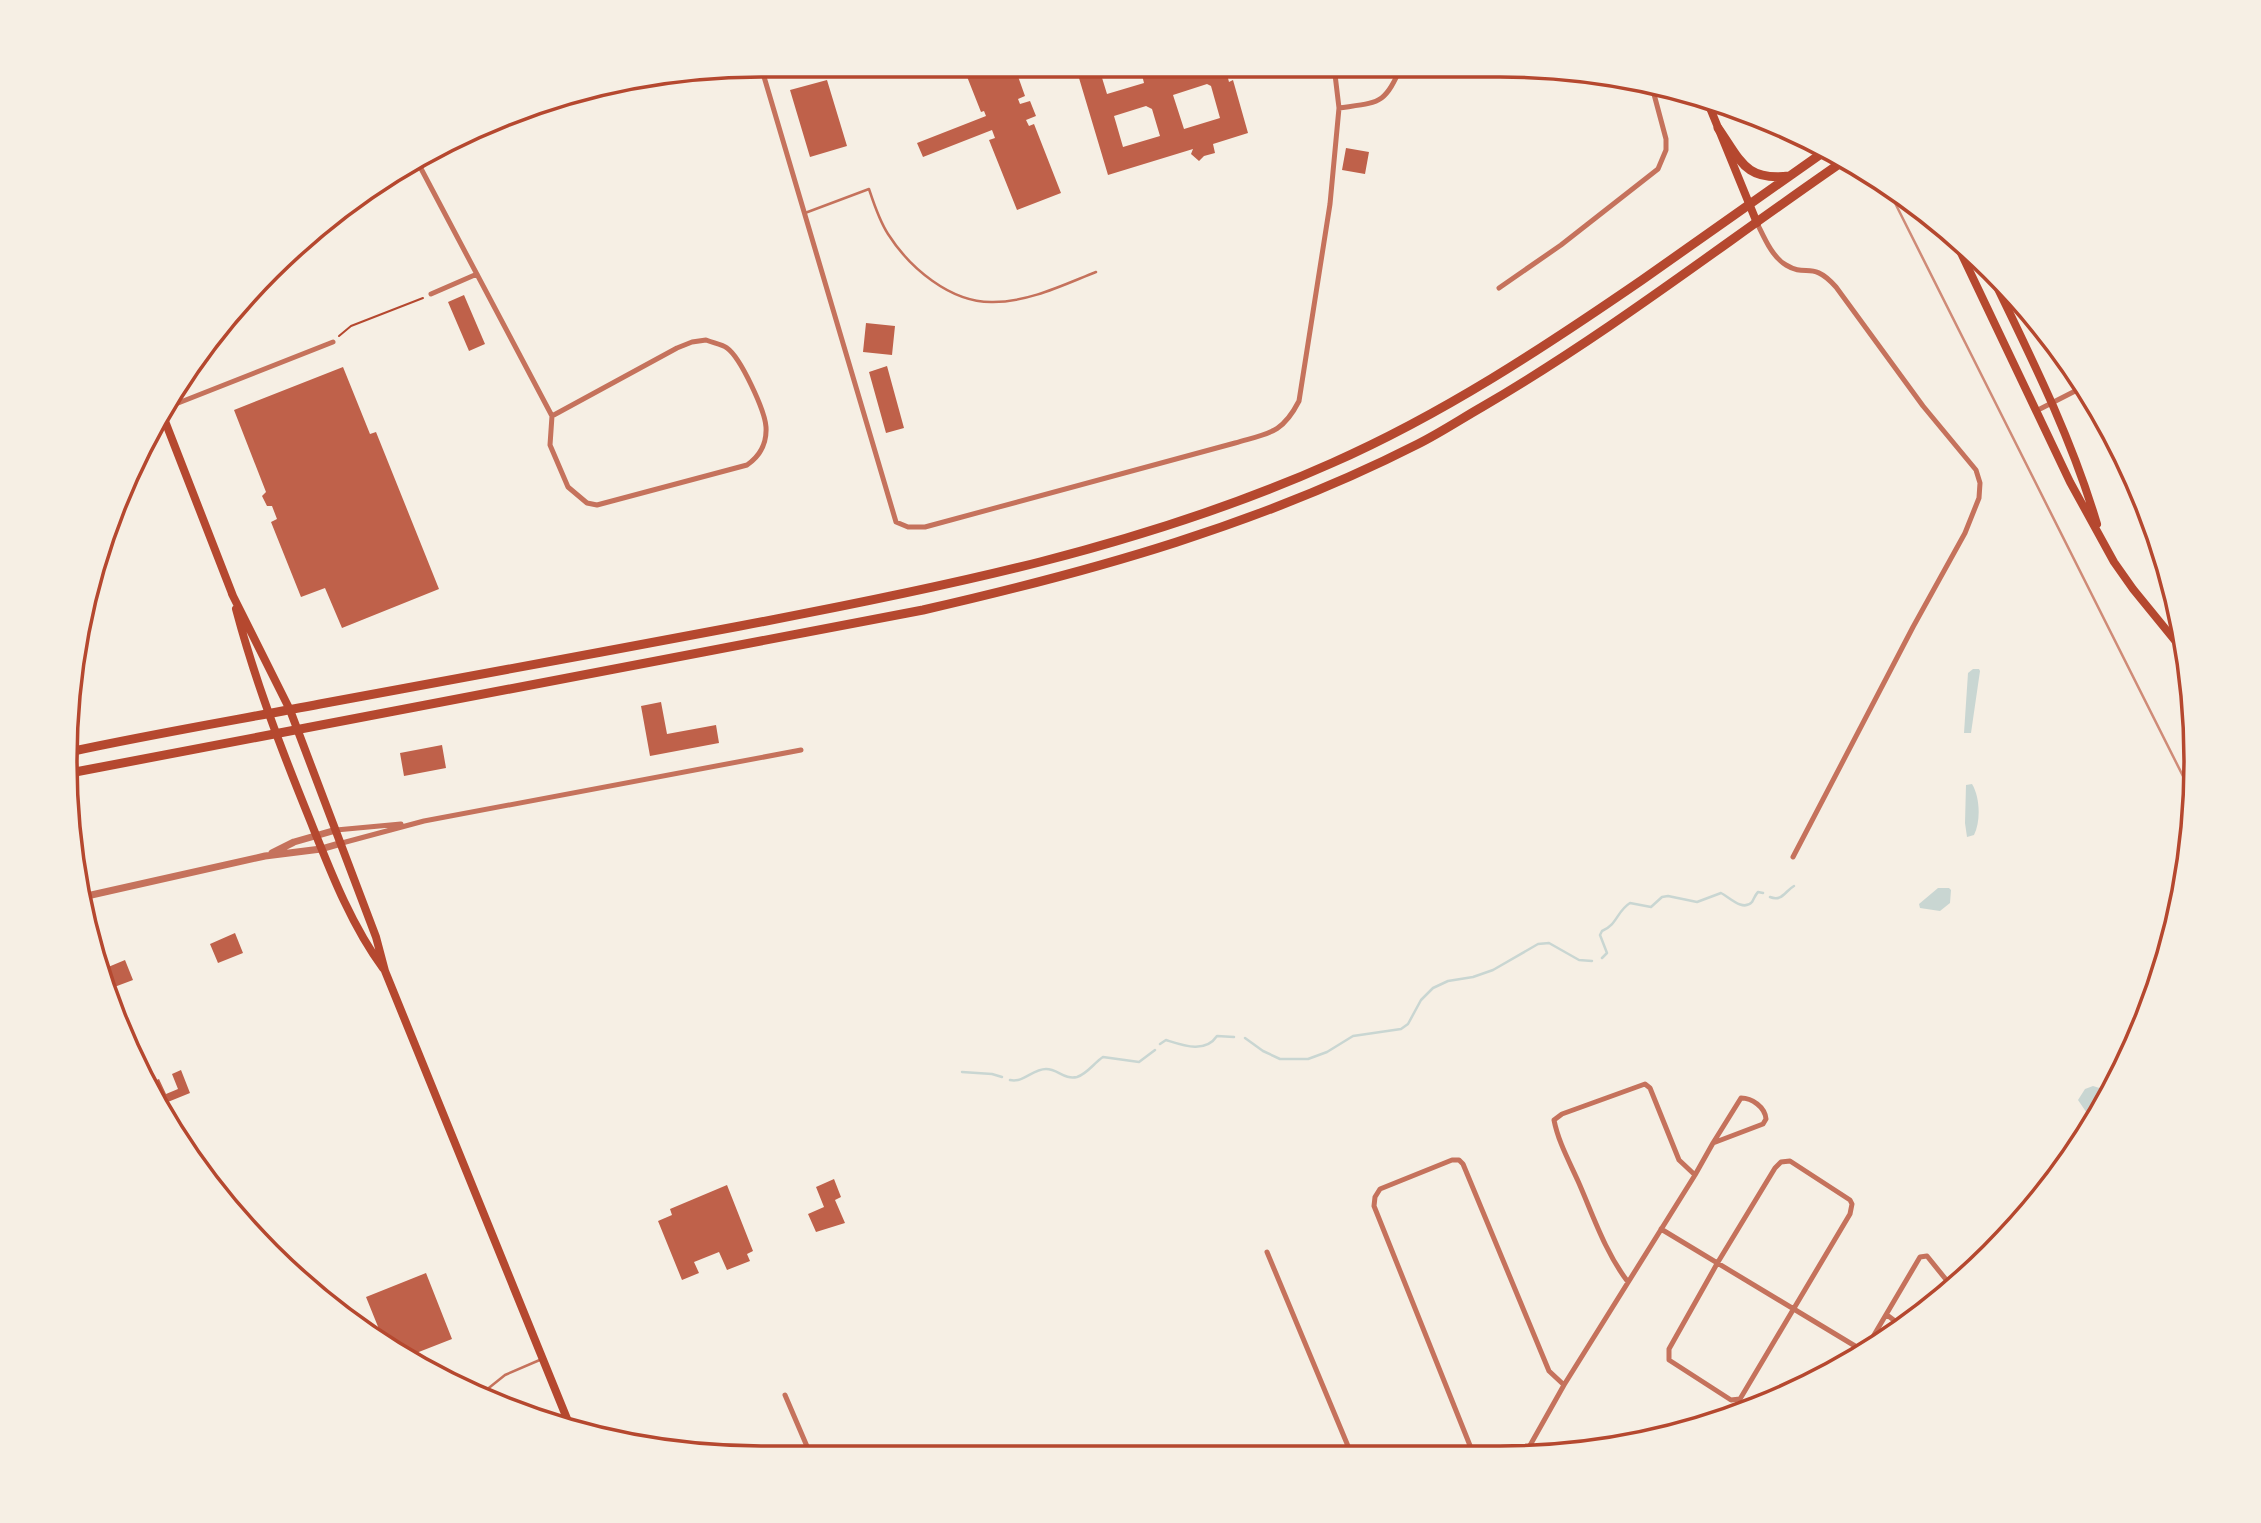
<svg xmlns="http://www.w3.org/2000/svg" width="2261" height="1523" font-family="'Roboto Serif',serif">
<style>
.water{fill:#c9d6d2}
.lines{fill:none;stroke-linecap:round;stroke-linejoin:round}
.stream{stroke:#c9d6d2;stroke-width:2.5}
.building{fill:#bf614a;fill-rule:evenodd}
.path{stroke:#b5482f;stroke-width:2}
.service{stroke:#c5725c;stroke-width:2.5}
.minor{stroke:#c5725c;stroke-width:5}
.tertiary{stroke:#c5725c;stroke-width:7}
.secondary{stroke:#b5482f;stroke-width:8}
.primary{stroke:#b5482f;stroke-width:9}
.rail{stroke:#cf8b77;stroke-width:2.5}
.rim{fill:none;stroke:#b5482f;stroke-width:3.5}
</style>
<rect width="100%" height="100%" fill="#f6efe4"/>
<path class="water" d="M1973,669H1979L1980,671L1971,733H1964L1968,673Z
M1972,784C1980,797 1981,821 1974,835L1967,837L1965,823L1966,785Z
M1938,888H1949L1951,890L1950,903L1940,911L1920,908L1919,904Z
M2093,1086L2109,1091L2093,1122L2078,1100L2085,1089Z"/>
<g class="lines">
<path class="stream" d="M1770,897C1782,902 1785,891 1794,886
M1602,958L1607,953L1600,935L1602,931C1617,925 1617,911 1630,903L1651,907L1662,897L1668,896L1697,902L1721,893C1729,897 1743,912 1752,902C1754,899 1755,895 1758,892L1763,893
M1245,1038L1263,1051L1280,1059H1308L1327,1052L1353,1036L1401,1029L1408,1024L1421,1000L1433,988L1448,981L1473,977L1493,970L1538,944L1549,943L1579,960L1592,961
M1160,1044L1166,1040C1182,1045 1205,1054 1217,1036L1234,1037
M962,1072L992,1074L1002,1077
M1010,1080C1024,1083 1032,1069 1046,1069C1058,1069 1064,1080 1077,1077C1087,1074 1094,1063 1103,1057L1139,1062L1155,1050"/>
</g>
<path class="building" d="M1140,67H1165L1168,77L1202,67H1225L1229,82L1233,80L1248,133L1213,144L1215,153L1204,156L1199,161L1191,154L1193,149L1108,175L1076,68H1099L1107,94L1144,83ZM1207,84L1211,86L1220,118L1184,129L1173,95ZM1146,106L1152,109L1160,136L1123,147L1114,116Z
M1015,68L1025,96L1018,99L1020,104L1030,101L1036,116L1026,120L1029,126L1034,124L1061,193L1017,210L989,140L995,138L992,130L923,157L917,143L986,116L984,111L981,112L964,69Z
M827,80L847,146L810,157L790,90Z
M1346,148L1369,152L1365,174L1342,170Z
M464,295L485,344L469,351L448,302Z
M866,323L895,326L892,355L863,352Z
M887,366L904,428L886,433L869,372Z
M343,367L370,434L376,432L439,589L342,628L325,588L301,597L271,522L277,519L272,506H267L262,496L266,492L234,410Z
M661,702L667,734L716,725L719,743L650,756L641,706Z
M442,745L446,768L404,776L400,753Z
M235,933L243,953L218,963L210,944Z
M125,960L133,980L109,989L101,970Z
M181,1070L190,1093L158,1106L149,1083L159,1079L166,1094L178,1089L172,1074Z
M834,1179L841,1197L835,1200L845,1223L816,1232L808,1214L824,1207L816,1187Z
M727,1185L753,1251L747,1254L750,1261L727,1270L719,1252L694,1262L699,1273L682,1280L658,1221L672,1215L670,1209Z
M426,1273L452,1339L406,1357L385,1344L366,1297Z"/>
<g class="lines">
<path class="path" d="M339,336L351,326L423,298"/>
<path class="service" d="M805,213L869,189C874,204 879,220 888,234C909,267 950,303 993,302C1029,302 1063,285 1096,272
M480,1395L505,1375L542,1359"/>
<path class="minor" d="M762,70L896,522L908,527H925L1235,443C1269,433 1282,434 1299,401L1330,204L1339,108L1334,66
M1339,108C1381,102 1384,105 1402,65
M417,161L552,416
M1757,223C1764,237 1772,257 1786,265C1807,278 1812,260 1836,287L1923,406L1976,470L1980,483L1979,498L1965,533L1913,627L1793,857
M1499,288L1561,245L1658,169L1666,150V139L1651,83
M431,294L477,274
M706,340C713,343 722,344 727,348C741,358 765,411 766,427C767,444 760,456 747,465L597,505L587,503L568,487L550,445L552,416L677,348L692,342Z
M168,407L333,342
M2036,411L2085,386
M336,830L401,824
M342,843L424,821L801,750
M1741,1098C1752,1098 1765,1107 1766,1119L1763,1124L1713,1143Z
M1790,1161L1850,1200L1852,1204L1850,1214L1740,1399L1731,1400L1669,1360V1349L1718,1262L1775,1168L1781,1162Z
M1661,1229L1865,1352
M1267,1252L1353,1458
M1628,1282C1605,1252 1593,1215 1578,1181C1569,1161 1558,1141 1554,1120L1562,1114L1645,1084L1650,1088L1679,1160L1695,1175
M1887,1315L1903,1327
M1864,1352L1920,1257L1927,1256L1952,1287
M785,1395L812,1458
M1631,1445L1633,1442
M1524,1456L1564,1385L1695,1175L1713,1143
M1475,1458L1374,1206L1375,1197L1380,1189L1452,1160H1459L1463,1164L1549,1371L1564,1385"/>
<path class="tertiary" d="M272,853L294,842L336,830
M78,898L265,856L321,849L342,843"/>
<path class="secondary" d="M1708,103L1757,223
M1952,234L2070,482L2114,562L2133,589L2186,654
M1986,264C2027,349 2070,433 2097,524
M163,416L233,596
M232,594L290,710L376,937L385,971L570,1426
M236,609C255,681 282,751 310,820C330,870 351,925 383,968"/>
<path class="primary" d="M1718,128C1741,161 1745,181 1789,176
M69,752C152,734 236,720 320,704C460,679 600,652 740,626C941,588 1144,547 1332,463C1443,414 1543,348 1642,280C1704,236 1766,193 1828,149
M70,773L923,610C1094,571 1261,524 1418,444C1440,433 1461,419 1482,407C1609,333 1724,243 1845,160"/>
<path class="rail" d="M1886,185L2193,796"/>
</g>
<path d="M0 0H2261V1523H0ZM761 77H1500A684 684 0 0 1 2184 761V762A684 684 0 0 1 1500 1446H761A684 684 0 0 1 77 762V761A684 684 0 0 1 761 77Z" fill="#f6efe4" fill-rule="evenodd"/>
<path class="rim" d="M761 77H1500A684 684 0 0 1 2184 761V762A684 684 0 0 1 1500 1446H761A684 684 0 0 1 77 762V761A684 684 0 0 1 761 77Z"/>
</svg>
